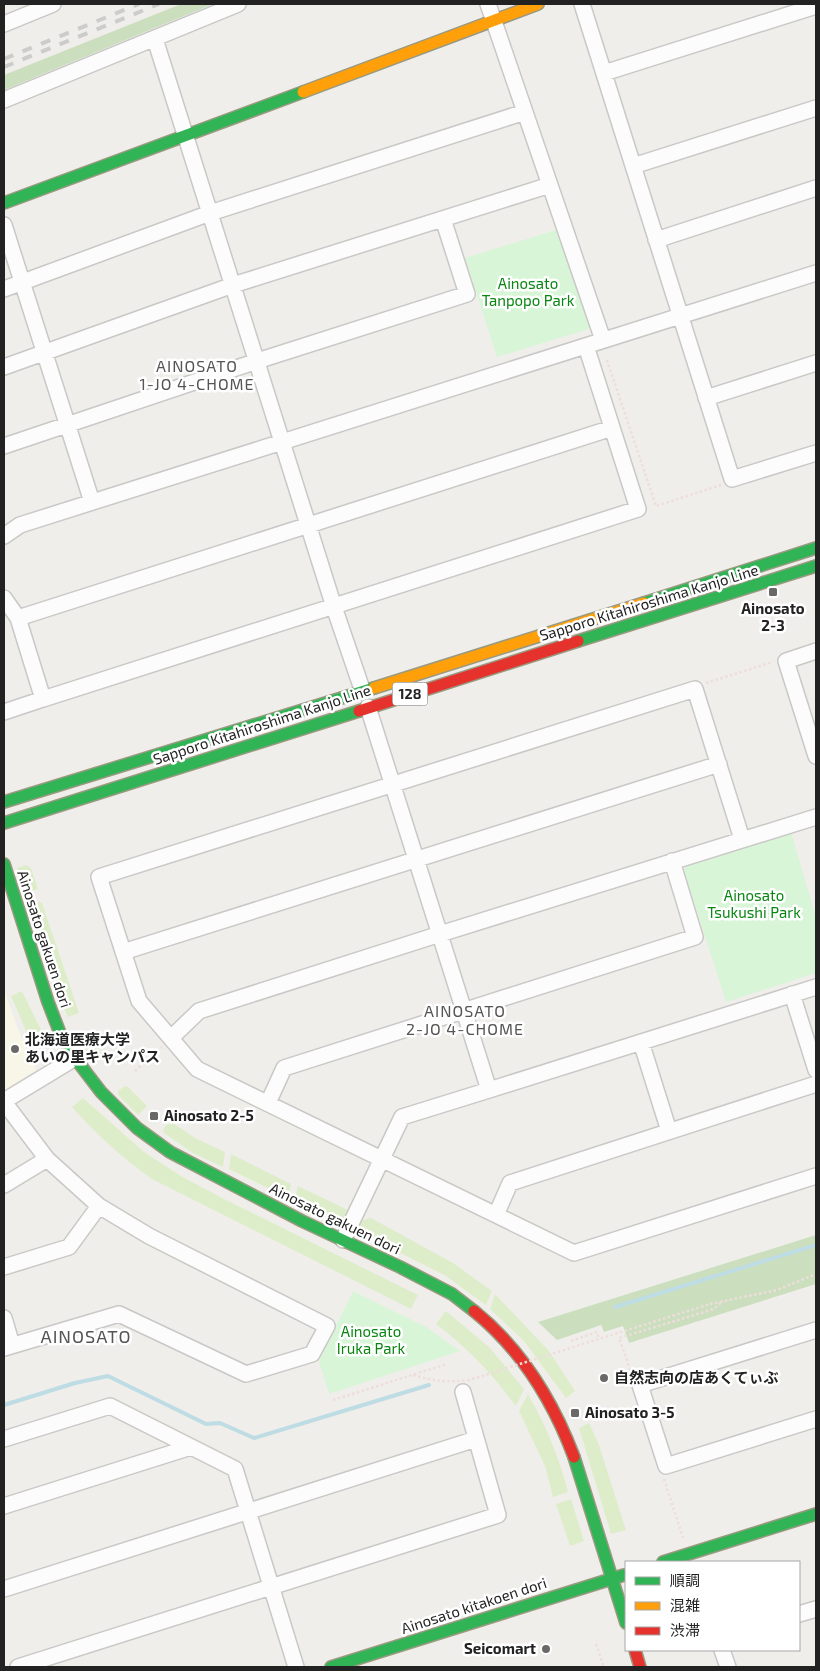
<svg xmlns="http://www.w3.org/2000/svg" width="820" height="1671" font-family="'Exo 2','Noto Sans JP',sans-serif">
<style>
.education{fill:#f8f7e7}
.grass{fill:#ddedc9}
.forest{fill:#cbdfbf}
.park{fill:#d9f5d8}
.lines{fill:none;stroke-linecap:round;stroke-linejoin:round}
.stream{stroke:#bedce3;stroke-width:4}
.street-casing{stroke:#c9c8c6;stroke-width:18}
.fast-casing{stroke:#999a81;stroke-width:14}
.slow-casing{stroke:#999a81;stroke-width:14}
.jam-casing{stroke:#999a81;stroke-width:14}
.path{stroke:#eddddb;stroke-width:2.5;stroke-dasharray:2.5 2.5;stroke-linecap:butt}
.street{stroke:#fdfcfc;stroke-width:15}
.fast{stroke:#30b455;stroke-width:11}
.slow{stroke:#ff9f0a;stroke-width:11}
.jam{stroke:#e5322d;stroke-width:11}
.rail{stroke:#cccccb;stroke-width:4;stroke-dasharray:10 10;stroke-linecap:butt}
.path-bridge{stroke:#eddddb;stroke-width:2.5;stroke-dasharray:2.5 2.5;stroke-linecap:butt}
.poi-dot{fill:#6a6968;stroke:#fff;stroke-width:2}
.labels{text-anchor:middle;stroke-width:5;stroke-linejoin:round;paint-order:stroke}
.shield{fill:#fff;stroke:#646464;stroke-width:1}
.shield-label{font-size:14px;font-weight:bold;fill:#222}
.park-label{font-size:15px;fill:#098612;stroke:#fff}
.street-label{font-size:15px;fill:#222;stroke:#fff}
.poi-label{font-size:15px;font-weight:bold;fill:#222;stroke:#fff;text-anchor:start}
.neighbourhood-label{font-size:16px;letter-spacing:1px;fill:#555;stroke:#fff}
.quarter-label{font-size:18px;letter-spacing:1px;fill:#555;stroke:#fff}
</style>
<rect width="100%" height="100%" fill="#f0eeea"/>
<path class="education" d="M4,989L17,1027L36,1070L4,1090Z"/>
<path class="grass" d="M26,865L31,868L38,889L25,893L17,868Z
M40,902L42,903L79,1013L68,1017L59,999L28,908L29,905Z
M22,991L42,1032L29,1038L11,996Z
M88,1035L92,1037L101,1052V1055L90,1060L79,1042L80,1039Z
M125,1086L128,1087L147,1106L138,1115L118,1095V1091Z
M83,1098L144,1152L181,1176L224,1199L418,1295L411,1309L152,1179C121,1157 97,1135 72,1107Z
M173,1123L195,1138L225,1152L223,1167L193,1153L164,1133L163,1130L166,1125Z
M231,1154L291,1184L288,1198L229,1169Z
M298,1186L348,1210L343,1220L338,1223L294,1201Z
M371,1218L453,1263L492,1291L486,1305L446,1276L359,1232V1226L363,1220Z
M495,1294L549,1351L575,1391L566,1398L524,1341L490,1309Z
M446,1311L490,1348L524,1389L516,1406C491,1373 469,1349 436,1324Z
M528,1394C546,1425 559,1457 568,1492L553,1497L545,1466L519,1411Z
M589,1423L599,1445L626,1530L611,1534L579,1428Z
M571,1499L584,1541L570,1546L556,1504Z"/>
<path class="forest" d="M181,4H213L4,90V75Z
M816,1235V1284L629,1343L623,1326L604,1332L601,1325L557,1340L538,1322Z"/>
<path class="park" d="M559,229L592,328L497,357L465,258Z
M791,832L816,917V973L726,1002L684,871L686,865Z
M353,1291L426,1327L460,1351L329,1394L319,1361Z"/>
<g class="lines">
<path class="stream" d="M615,1307L816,1245
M4,1405L75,1383L108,1376L206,1424L220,1423L254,1438L429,1385"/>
<defs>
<path id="street" d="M488,4L603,340
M582,4L732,479L816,453
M4,24L53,4
M155,39L334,607L363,692
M604,73L816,6
M4,100L238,4
M633,166L816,108
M4,225L92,502
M656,240L816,188
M4,289L210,213L525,112
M4,367L233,285L550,185
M706,398L816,363
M4,446L257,361L467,294L443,219
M4,536L20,525L816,273
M4,598L18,618L43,699L638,509L586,346
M18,618L612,428
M816,651L786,661L816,756
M368,707L489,1090L816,987
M4,712L43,699
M742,839L695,689L99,877L139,1001L197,1069L574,1253L816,1176
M123,952L719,764
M792,994L816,1070
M171,1038L199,1011L440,934L816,817
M641,1042L669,1131
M4,1101L75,1058
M4,1102L47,1159L99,1206L149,1236L327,1326L312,1354L246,1374L119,1314L4,1348
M268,1103L284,1068L695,937L672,861
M4,1185L47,1159
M496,1215L510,1183L816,1084
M343,1240L402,1117L489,1090
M4,1267L69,1247L99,1206
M4,1318L12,1345
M816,1330L640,1385L666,1466L816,1419
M4,1439L110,1406L235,1469L296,1667
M4,1506L191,1447
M4,1589L476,1439
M799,1614L816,1609
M722,1650L728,1667
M18,1667L498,1515L463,1392"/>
<path id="fast" d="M4,203L303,92
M644,603L816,548
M578,641L816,566
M4,802L374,688
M4,823L359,711
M4,864L48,1002L60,1033L75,1058L101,1092L137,1128L170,1152L302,1221L400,1267L452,1294L474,1311
M574,1457L626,1623
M663,1562L816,1514
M331,1667L624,1575"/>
<path id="slow" d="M303,92L538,4
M374,688L644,603"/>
<path id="jam" d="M359,711L578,641
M474,1311C521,1349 553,1401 574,1457
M635,1650L640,1667"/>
</defs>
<use href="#street" class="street-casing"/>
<use href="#fast" class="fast-casing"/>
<use href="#slow" class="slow-casing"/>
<use href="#jam" class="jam-casing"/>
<path class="path" d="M607,360L656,506L721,485
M706,683L773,662
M135,1071L162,1047
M710,1304L777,1290L816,1274
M571,1341L597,1332L599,1339
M632,1375L619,1338L714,1309L723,1301
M333,1400L447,1364
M664,1479L683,1538
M596,1644L604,1667"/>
<use href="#street" class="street"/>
<use href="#fast" class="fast"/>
<use href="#slow" class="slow"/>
<use href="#jam" class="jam"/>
<path class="rail" d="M4,59L139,4
M4,67L159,4"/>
<path class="path-bridge" d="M413,1375C434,1381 447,1383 469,1380L710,1304"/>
</g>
<g class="poi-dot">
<rect x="768" y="587" width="10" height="10" rx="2.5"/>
<circle cx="15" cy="1049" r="5"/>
<rect x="149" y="1111" width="10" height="10" rx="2.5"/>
<circle cx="604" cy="1378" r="5"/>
<rect x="570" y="1408" width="10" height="10" rx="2.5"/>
<circle cx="546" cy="1649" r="5"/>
</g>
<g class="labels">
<rect class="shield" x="392.5" y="682.5" width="35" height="23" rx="4"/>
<g class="shield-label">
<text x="410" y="699">128</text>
</g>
<g class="park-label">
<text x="528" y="289">Ainosato<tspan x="528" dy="17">Tanpopo Park</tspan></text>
<text x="754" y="901">Ainosato<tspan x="754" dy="17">Tsukushi Park</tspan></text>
<text x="371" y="1337">Ainosato<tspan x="371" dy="17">Iruka Park</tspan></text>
</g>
<g class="street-label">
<text transform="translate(649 603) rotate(-17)" y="5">Sapporo Kitahiroshima Kanjo Line</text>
<text transform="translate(262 725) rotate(-18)" y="5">Sapporo Kitahiroshima Kanjo Line</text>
<text transform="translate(44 939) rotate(72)" y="5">Ainosato gakuen dori</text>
<text transform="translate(335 1219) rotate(26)" y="5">Ainosato gakuen dori</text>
<text transform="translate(474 1606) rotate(-18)" y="5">Ainosato kitakoen dori</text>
</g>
<g class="poi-label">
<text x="773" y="614" text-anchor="middle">Ainosato<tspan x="773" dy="17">2-3</tspan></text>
<text x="25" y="1045">北海道医療大学<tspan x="25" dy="17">あいの里キャンパス</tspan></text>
<text x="164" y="1121">Ainosato 2-5</text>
<text x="614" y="1383">自然志向の店あくてぃぶ</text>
<text x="585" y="1418">Ainosato 3-5</text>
<text x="536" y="1654" text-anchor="end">Seicomart</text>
</g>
<g class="neighbourhood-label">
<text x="197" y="372">AINOSATO<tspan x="197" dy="18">1-JO 4-CHOME</tspan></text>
<text x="465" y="1017">AINOSATO<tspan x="465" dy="18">2-JO 4-CHOME</tspan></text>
</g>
<g class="quarter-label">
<text x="86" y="1343">AINOSATO</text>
</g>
</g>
<rect width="820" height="1671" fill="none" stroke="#222222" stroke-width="10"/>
<rect x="625" y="1561" width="175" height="90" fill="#ffffff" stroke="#a7a7a7"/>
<rect x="635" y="1577" width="25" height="8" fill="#30b455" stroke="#a7a7a7"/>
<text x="670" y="1586" font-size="15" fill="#222222">順調</text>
<rect x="635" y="1602" width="25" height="8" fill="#ff9f0a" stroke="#a7a7a7"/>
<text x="670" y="1611" font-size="15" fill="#222222">混雑</text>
<rect x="635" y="1627" width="25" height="8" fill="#e5322d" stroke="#a7a7a7"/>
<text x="670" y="1636" font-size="15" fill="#222222">渋滞</text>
</svg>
